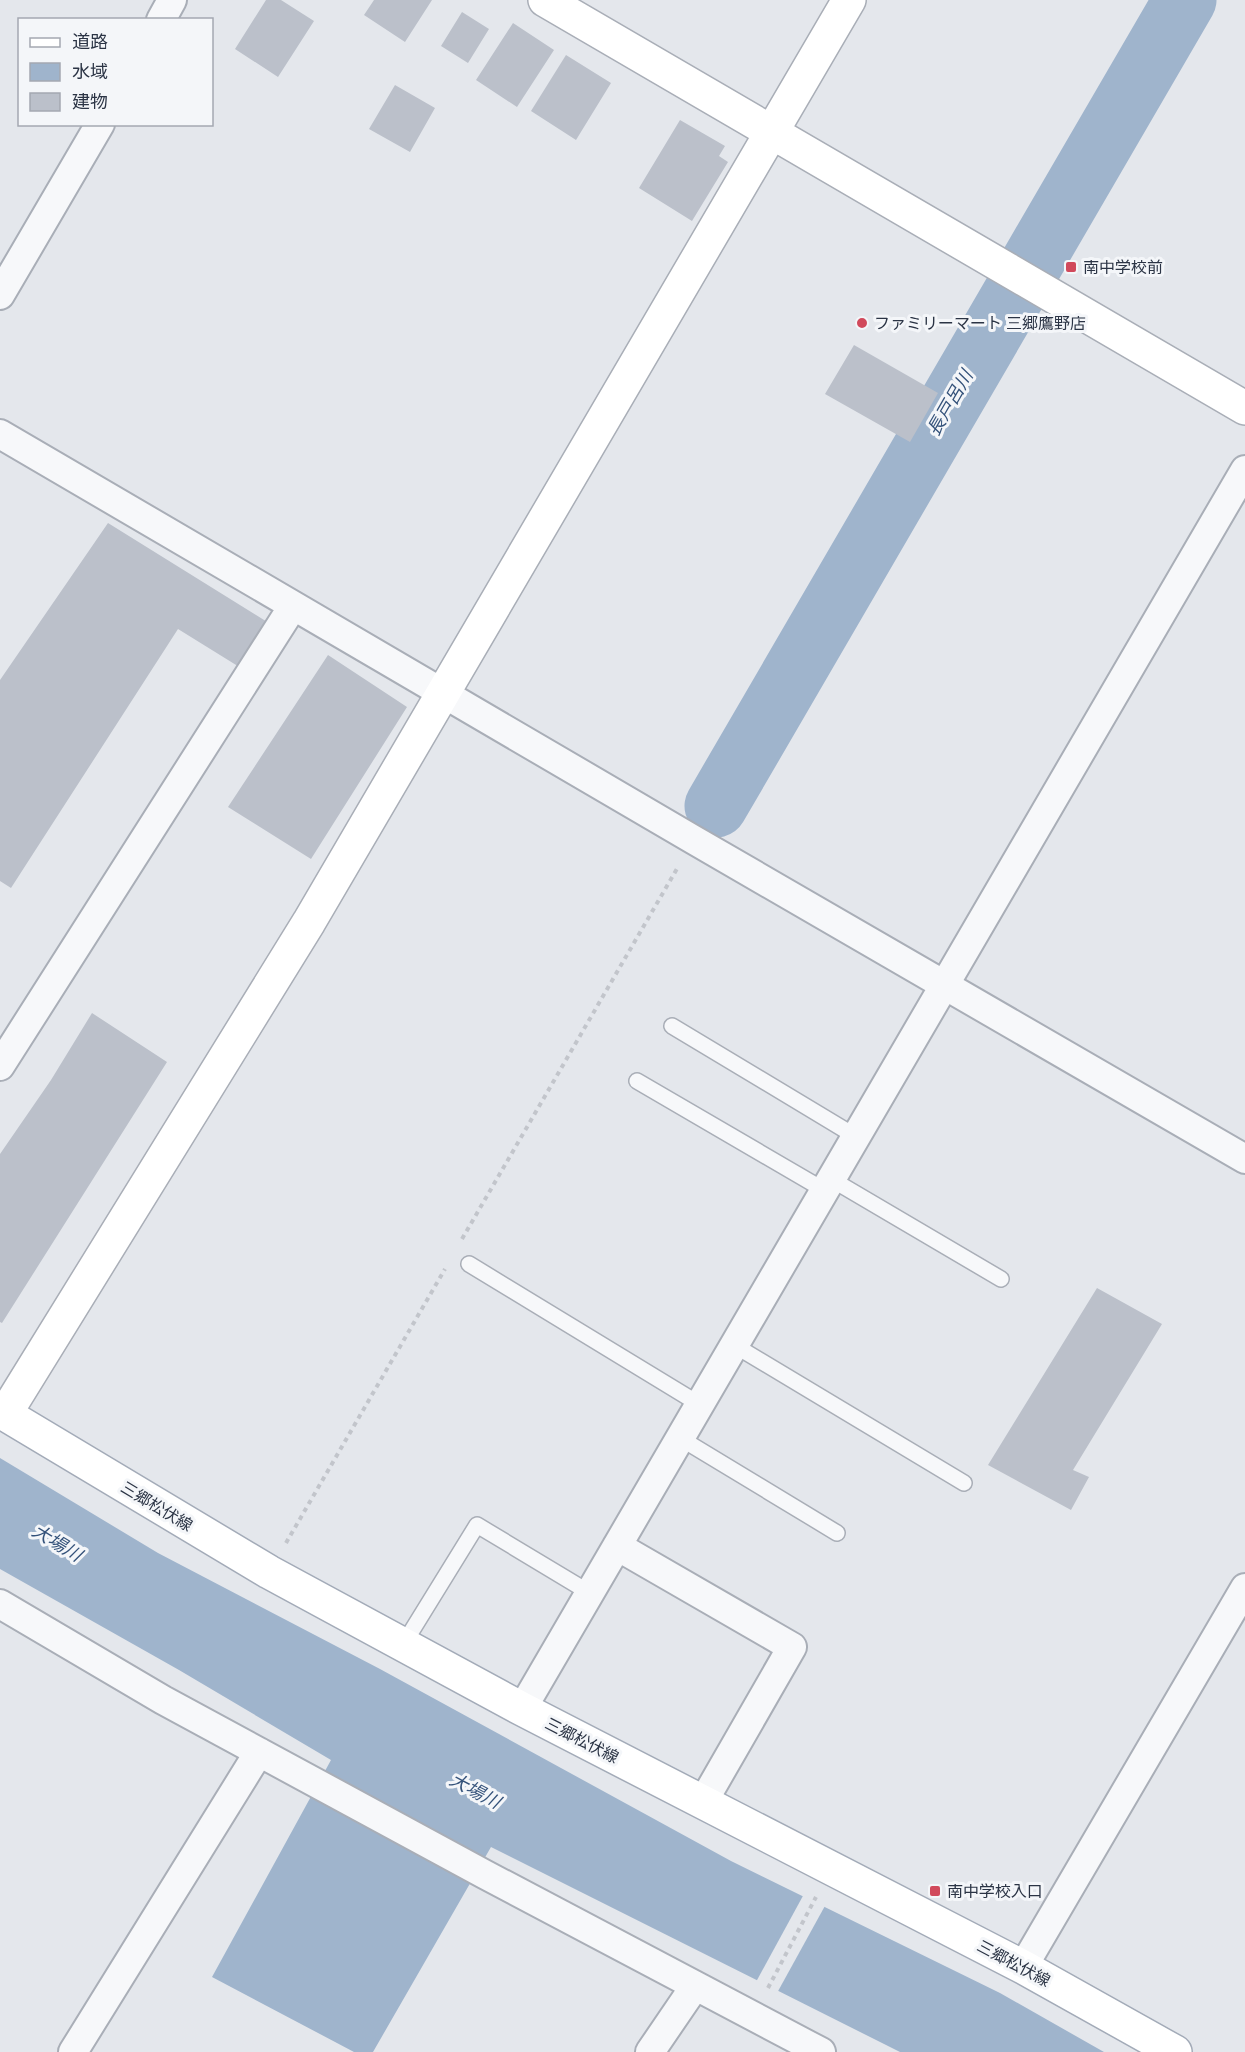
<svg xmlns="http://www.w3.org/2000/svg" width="1245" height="2052" font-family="Roboto,'Noto Sans JP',sans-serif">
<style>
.water{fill:#9fb4cc}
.pier{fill:#e4e7ec}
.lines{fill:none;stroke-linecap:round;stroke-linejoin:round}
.river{stroke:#9fb4cc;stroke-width:63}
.building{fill:#bbc0ca}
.lane-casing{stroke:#a9aeb7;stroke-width:18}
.street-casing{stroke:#a9aeb7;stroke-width:32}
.secondary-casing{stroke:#a9aeb7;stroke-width:36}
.primary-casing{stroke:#a3abb8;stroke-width:36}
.path{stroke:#c2c5cb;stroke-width:4;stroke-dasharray:4.5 4.5;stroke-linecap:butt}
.lane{stroke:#f7f8fa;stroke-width:15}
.street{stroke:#f7f8fa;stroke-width:28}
.secondary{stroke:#fff;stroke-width:33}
.primary{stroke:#fff;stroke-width:33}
.poi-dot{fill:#d1495b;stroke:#f4f6f9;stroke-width:2}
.labels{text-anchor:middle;stroke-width:6;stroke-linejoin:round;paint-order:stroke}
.poi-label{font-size:16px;fill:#2b3445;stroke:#f4f6f9;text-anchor:start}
.street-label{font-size:16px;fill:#2b3445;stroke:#f4f6f9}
.water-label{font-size:18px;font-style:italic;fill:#34527a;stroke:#f4f6f9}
</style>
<rect width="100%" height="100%" fill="#e4e7ec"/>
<path class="water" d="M0,1458L158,1553L380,1669L731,1861L1000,1993L1104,2052H900L491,1847L373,2052H354L212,1977L331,1760L179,1670L0,1569Z"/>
<path class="pier" d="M804,1894L826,1904L777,1993L756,1982Z"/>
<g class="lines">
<path class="river" d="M716,806L1185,0"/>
</g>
<path class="building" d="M266,0H281L314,21L278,77L235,49Z
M374,0H432L405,42L364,15Z
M462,12L489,29L468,63L441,46Z
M513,23L554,50L517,107L476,80Z
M566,55L611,83L576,140L531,111Z
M395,85L435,108L410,152L369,129Z
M680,120L725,146L719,156L728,162L692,221L639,188Z
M854,345L938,393L910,442L825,394Z
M108,523L277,628L249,673L178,629L11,888L0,881V680Z
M328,655L407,707L311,859L228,807Z
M92,1013L167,1062L2,1323L0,1322V1154L51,1080Z
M1097,1288L1162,1324L1073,1470L1089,1477L1071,1510L988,1465Z"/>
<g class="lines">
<defs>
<path id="lane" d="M672,1026L855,1136
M637,1081L824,1190
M831,1179L1001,1279
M469,1264L699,1404
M734,1345L964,1483
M680,1438L837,1533
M403,1645L477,1525L590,1593"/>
<path id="street" d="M161,20L172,0
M0,295L100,124
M0,434L694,840L1245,1159
M0,1066L293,606
M617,1546L792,1647L703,1802
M0,1604L163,1700L484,1874L821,2052
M522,1709L1245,470
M1023,1967L1245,1588
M73,2052L259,1752
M650,2052L695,1986"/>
<path id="secondary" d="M545,0L1245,408
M5,1414L309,922L849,0"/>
<path id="primary" d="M0,1411L269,1572L522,1709L1023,1967L1175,2052"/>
</defs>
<use href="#lane" class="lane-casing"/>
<use href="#street" class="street-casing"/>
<use href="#secondary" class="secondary-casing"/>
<use href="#primary" class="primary-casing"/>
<path class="path" d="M462,1239L678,867
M286,1543L445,1269
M768,1988L816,1897"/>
<use href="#lane" class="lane"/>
<use href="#street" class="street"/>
<use href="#secondary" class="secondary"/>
<use href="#primary" class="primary"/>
</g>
<g class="poi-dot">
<rect x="1065" y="261" width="12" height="12" rx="3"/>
<circle cx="862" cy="323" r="6"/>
<rect x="929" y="1885" width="12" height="12" rx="3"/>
</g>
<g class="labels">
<g class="poi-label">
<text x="1083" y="273">南中学校前</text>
<text x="874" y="329">ファミリーマート 三郷鷹野店</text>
<text x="947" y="1897">南中学校入口</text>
</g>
<g class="street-label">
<text transform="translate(157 1506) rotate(31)" y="6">三郷松伏線</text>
<text transform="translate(582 1740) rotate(27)" y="6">三郷松伏線</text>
<text transform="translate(1014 1963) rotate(28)" y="6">三郷松伏線</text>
</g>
<g class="water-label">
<text transform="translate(950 403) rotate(-60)" y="6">長戸呂川</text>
<text transform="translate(57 1543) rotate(31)" y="6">大場川</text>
<text transform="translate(475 1791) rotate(28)" y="6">大場川</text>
</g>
</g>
<rect x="18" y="18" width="195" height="108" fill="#f4f6f9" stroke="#a4a8b1" stroke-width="1.5"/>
<rect x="30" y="38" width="30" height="9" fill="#ffffff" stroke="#a4a8b1" stroke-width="1.5"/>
<text x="72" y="48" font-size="18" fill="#2b3445">道路</text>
<rect x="30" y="63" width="30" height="18" fill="#9fb4cc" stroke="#a4a8b1" stroke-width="1.5"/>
<text x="72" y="78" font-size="18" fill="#2b3445">水域</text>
<rect x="30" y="93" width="30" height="18" fill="#bbc0ca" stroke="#a4a8b1" stroke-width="1.5"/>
<text x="72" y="108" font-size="18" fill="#2b3445">建物</text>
</svg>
